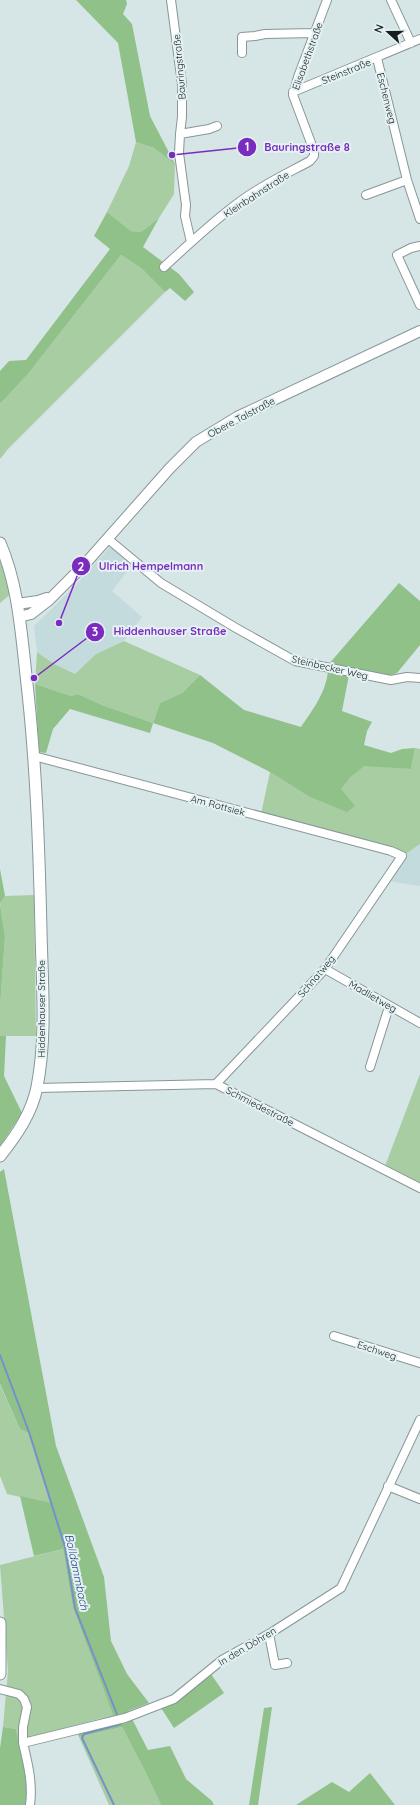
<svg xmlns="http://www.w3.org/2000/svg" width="420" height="1805" font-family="Quicksand,sans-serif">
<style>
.built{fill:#c3dbdd}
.green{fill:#a8cda2}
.forest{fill:#90c189}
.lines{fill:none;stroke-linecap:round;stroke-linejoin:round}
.stream{stroke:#7590cb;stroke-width:2}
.minor-casing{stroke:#889697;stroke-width:10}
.tertiary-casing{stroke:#889697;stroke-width:12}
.secondary-casing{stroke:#889697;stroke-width:13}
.minor{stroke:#fff;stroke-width:8}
.tertiary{stroke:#fff;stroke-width:10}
.secondary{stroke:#fff;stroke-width:11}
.labels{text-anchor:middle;stroke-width:4;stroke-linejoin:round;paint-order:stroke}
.street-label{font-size:10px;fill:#181e1e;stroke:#e4f2f4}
.water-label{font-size:11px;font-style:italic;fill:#1d387e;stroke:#e4f2f4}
.leader{fill:none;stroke:#7b2cbf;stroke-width:1.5}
.callout-dot{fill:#7b2cbf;stroke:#e4f2f4;stroke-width:1.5}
.mark-label{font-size:12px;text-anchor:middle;font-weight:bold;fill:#fff}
.callout-label{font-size:11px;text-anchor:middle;font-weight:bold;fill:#7b2cbf;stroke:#e4f2f4;stroke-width:4;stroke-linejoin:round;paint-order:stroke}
</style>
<rect width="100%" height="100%" fill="#d6e5e6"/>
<path class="built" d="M111,546L133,564L112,591L142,617L124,641L96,654L75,674L54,664L37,652L34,626L75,586Z
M420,844V886L388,881L406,854Z"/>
<path class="green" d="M136,142L154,148L175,164L174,194L159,218L141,232L131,231L107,212L129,166Z
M121,255L141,268L165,292L8,449L0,459V404L28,374Z
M0,553L12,593L0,603Z
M124,641L200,675L182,693L160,703L153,723L102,705L78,694L71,696L35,684L37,652L54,664L75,674L96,654Z
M415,748L420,749V844L406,854L261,814L270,772L308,796L341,789L351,777L364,765L411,769Z
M34,895L36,1036H0V1008L5,936L0,903L5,896Z
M420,1074V1184L385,1166Z
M0,1385L20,1429L30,1434L51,1504L7,1494L0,1476Z
M63,1549L73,1608L113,1715L18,1741L16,1729L3,1727L8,1671L0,1565Z
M122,1727L145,1771L161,1805H109L79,1737Z"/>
<path class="forest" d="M76,0H126L127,4L123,14L132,24L150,116L175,164L154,148L136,142L118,43Z
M107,212L131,231L141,232L159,218L143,247L179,274L194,292L185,301L170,288L165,292L141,268L121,255L28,374L0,404V371L9,361L26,360L110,249L94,236Z
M399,583L420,601V645L397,673L388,676L349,675L342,711L372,722L367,731L364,745L391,753L402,749L415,748L411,769L364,766L351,777L341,789L355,806L347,812L308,796L270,772L213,743L153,723L150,733L70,709L53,729L46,753L39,752L35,684L71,696L78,694L102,705L153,723L160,703L182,693L200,675L244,710L301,727C314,708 329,688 328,665Z
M0,869L5,896L0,903Z
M0,904L5,936L0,1008Z
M0,1036H6L4,1076L22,1113L0,1146Z
M4,1169L56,1446L104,1577L111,1641L127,1674L149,1703L128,1711L148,1750L170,1746L186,1779L212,1801L214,1805H161L145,1771L122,1727L79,1737L76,1726L113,1715L73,1608L63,1549L34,1556L20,1496L51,1503L30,1434L20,1429L0,1384V1172Z
M211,1674L224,1693L174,1728L161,1708Z
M272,1707L258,1805H249L264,1708Z
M3,1727L16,1729C20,1754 32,1779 26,1805H0V1748Z
M370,1773L395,1805H296L332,1782L349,1792Z"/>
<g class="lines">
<path class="stream" d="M0,1355L29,1432L65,1547L75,1608L118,1717
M114,1805L82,1738L84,1734L121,1724L120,1721"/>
<defs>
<path id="minor" d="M171,0L182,84V117L180,134L179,153L186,205L185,216L191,242
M391,0L411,43
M242,53V37L255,36L265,34L314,33
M377,58L407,180L420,219
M293,92L420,39
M180,134L209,129L217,126
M366,195L407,180
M420,246L411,248L397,255L420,305
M164,267C188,245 212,222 238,203C260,186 286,174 310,161L314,156V151L293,95L298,77L327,0
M108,539L161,583L236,628L295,661L391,680L407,677L420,678
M34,756L391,851L402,856L325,969L216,1084
M325,969L420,1023
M370,1067L387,1013L391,1007
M37,1088L216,1084L420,1188
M334,1336L420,1363
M388,1486L420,1499
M269,1634L275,1665L287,1663
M0,1689L19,1694L24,1699L27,1707L23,1727V1743L125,1718L174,1699L222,1660L269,1634L341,1588L420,1420
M23,1743C28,1764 33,1784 30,1805"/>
<path id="tertiary" d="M17,604L38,601L47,598
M19,617L31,614L49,600L85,564L170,468L196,442L237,417L420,331"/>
<path id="secondary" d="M0,543C18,585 21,630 26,675C36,760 39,845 41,930C42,982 47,1036 37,1087C32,1113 16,1136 0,1156
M0,1623V1674"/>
</defs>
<use href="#minor" class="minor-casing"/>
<use href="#tertiary" class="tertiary-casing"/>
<use href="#secondary" class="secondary-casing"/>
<use href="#minor" class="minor"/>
<use href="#tertiary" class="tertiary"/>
<use href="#secondary" class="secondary"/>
</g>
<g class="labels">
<g class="street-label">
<text transform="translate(307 56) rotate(-70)" y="4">Elisabethstraße</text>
<text transform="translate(179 67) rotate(-95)" y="4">Bauringstraße</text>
<text transform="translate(346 71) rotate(-22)" y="4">Steinstraße</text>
<text transform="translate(387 98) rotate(76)" y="4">Eschenweg</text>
<text transform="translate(256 194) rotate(-33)" y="4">Kleinbahnstraße</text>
<text transform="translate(241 417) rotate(-28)" y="4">Obere Talstraße</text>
<text transform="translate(330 667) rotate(13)" y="4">Steinbecker Weg</text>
<text transform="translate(218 805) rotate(15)" y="4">Am Rottsiek</text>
<text transform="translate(316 976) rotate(-50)" y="4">Schnatweg</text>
<text transform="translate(373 996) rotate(30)" y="4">Madlietweg</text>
<text transform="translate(41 1009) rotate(-90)" y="4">Hiddenhauser Straße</text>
<text transform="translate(260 1106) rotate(27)" y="4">Schmiedestraße</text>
<text transform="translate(377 1350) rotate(18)" y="4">Eschweg</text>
<text transform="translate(247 1646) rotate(-31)" y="4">In den Döhren</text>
</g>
<g class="water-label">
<text transform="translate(77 1572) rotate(78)" y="4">Bolldammbach</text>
</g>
</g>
<path class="leader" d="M172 155L247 147M59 623L81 566M34 678L95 632"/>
<g class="callout-dot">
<circle cx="172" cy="155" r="4"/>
<circle cx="59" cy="623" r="4"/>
<circle cx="34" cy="678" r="4"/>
<circle cx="247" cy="147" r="10"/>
<circle cx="81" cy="566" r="10"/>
<circle cx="95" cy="632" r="10"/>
</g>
<g class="mark-label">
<text x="247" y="151">1</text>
<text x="81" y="571">2</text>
<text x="95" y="636">3</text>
</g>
<g class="callout-label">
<text x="307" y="151">Bauringstraße 8</text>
<text x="151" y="570">Ulrich Hempelmann</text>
<text x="170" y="635">Hiddenhauser Straße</text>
</g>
<g transform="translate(388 32) rotate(291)" stroke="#e4f2f4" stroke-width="3" paint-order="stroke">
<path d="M0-3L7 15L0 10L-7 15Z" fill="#181e1e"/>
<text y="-6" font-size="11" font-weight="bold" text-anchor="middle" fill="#181e1e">N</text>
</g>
</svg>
